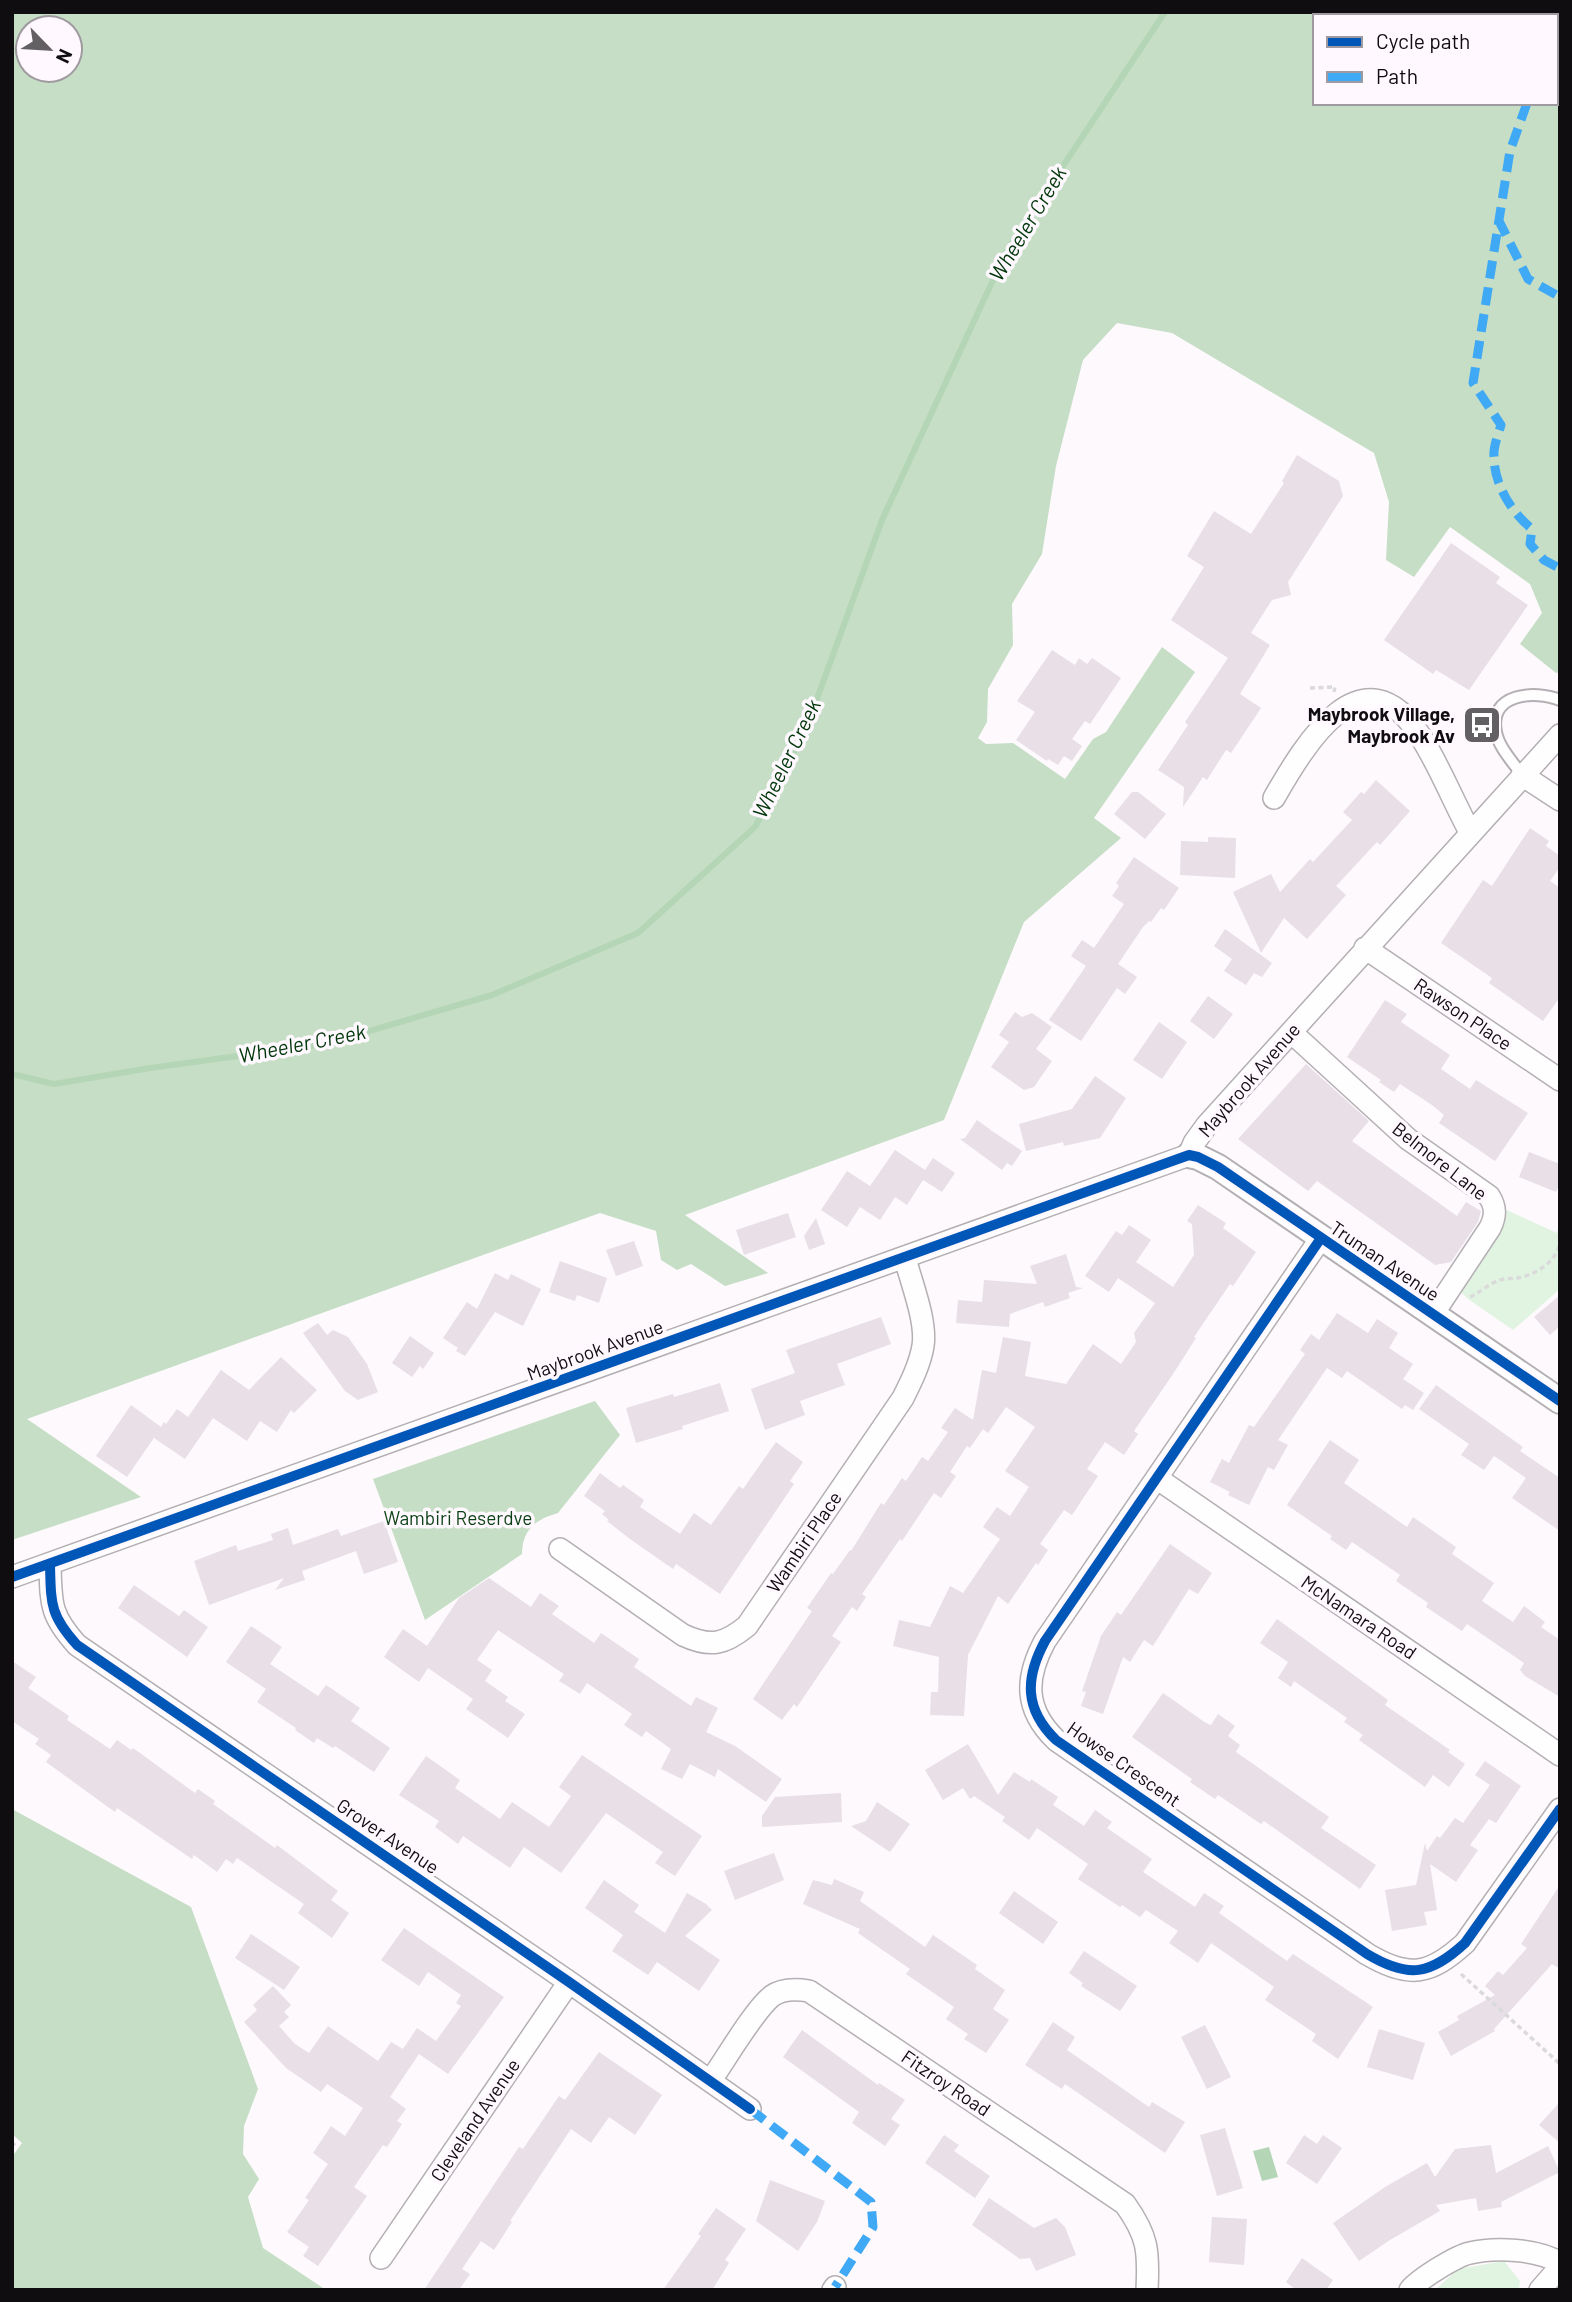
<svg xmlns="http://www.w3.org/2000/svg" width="1572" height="2302" font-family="Barlow,sans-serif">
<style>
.green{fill:#e1f4e2}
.forest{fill:#c5dec5;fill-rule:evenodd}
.water{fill:#b4d5b6}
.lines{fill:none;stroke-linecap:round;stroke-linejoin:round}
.stream{stroke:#b4d5b6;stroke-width:6}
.building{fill:#e8dfe7}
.service-casing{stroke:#b3afb3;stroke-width:14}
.minor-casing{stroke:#b3afb3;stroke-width:24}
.tertiary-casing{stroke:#b3afb3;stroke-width:28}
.path{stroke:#dadada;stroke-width:3.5;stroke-dasharray:5 3.5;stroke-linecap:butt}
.service{stroke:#fffeff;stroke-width:10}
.minor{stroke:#fffeff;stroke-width:21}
.tertiary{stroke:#fffeff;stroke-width:24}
.quiet{stroke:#3fa9f5;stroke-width:9;stroke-dasharray:18 9;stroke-linecap:butt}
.cycleway-casing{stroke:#fff8fe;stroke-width:15}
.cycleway{stroke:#0057b8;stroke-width:10}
.labels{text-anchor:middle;stroke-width:7;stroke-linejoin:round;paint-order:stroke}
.poi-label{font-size:19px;font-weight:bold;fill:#100d10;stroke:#fff8fe;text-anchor:end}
.street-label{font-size:19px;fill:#100d10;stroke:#fff8fe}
.park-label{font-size:19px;fill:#093f12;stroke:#fff8fe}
.water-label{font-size:21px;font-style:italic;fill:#00370a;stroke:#fff8fe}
</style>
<rect width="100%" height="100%" fill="#fef9fd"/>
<path class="green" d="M1500,1207L1557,1233L1560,1219V1289L1513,1330L1468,1299L1460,1291Z
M1504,2261L1520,2281L1519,2290H1435L1458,2269Z"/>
<path class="forest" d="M12,12H1560V672L1556,673L1520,644L1542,613L1530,584L1450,527L1414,577L1386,560L1389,502L1374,453L1172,333L1117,323L1083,360L1056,466L1042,554L1012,604L1013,645L988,689L987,722L978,738L986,744L1013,743L1065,779L1093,739L1106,732L1162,647L1195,672L1094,818L1121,838L1024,922L944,1120L685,1215L768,1273L725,1286L691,1264L677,1270L661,1260L656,1231L600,1213L27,1419L141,1497L12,1540ZM1315,16H1556V103H1315ZM28,28H70V70H28Z
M595,1401L620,1435L558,1513C536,1519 522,1530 522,1554L425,1620L373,1479Z
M12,1809L191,1907L258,2089L244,2126L243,2154L259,2179L248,2197L263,2248L326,2290H12V2157L22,2143L12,2134Z"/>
<path class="water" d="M1269,2147L1278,2177L1262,2181L1253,2151Z"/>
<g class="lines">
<path class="stream" d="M12,1074L54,1084L150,1068L325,1044L492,995L638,933L755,827L806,729L882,520L1006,252L1165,12"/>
</g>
<path class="building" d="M1297,455L1339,481L1343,496L1288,582L1291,595L1272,600L1251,633L1270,645L1240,694L1261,708L1231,753L1226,750L1207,780L1203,777L1183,807L1184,787L1158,770L1188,725L1185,722L1228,658L1171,620L1204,567L1187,556L1214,511L1251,534L1284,483L1282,481Z
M1451,543L1500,577L1496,583L1528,605L1469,690L1436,670L1433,674L1384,640Z
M1052,650L1075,665L1079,658L1087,664L1092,658L1121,678L1090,724L1085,721L1072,739L1082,746L1072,761L1064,756L1058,765L1048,759L1047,761L1016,740L1035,712L1017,701Z
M1376,780L1410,811L1380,845L1377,842L1336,886L1346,895L1307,939L1284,918L1261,953L1233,892L1271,874L1280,892L1310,859L1313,862L1352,820L1343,812L1361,792L1364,794Z
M1132,792H1138L1166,814L1145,839L1114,814Z
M1530,828L1549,841L1546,846L1560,856V867L1550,881L1560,888V997L1543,1021L1489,983L1492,978L1441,943L1483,880L1492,886Z
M1208,837L1236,838L1235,878L1180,875L1181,841L1208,842Z
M1134,857L1179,888L1164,910L1161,908L1151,922L1149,921L1143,927L1118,964L1137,977L1125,994L1117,988L1081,1041L1049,1020L1086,966L1071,956L1082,940L1094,948L1124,904L1112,896L1119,886L1116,883Z
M1225,929L1272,963L1262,977L1254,973L1246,985L1224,971L1232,959L1214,946Z
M1208,996L1233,1014L1214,1039L1190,1021Z
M1385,1000L1407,1014L1401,1022L1450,1055L1441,1069L1470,1089L1476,1080L1528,1113L1495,1161L1439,1123L1444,1115L1432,1105L1400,1084L1394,1092L1379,1082L1381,1080L1347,1057Z
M1015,1012L1022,1017L1032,1013L1052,1027L1036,1049L1052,1061L1034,1087L1024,1090L991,1067L1009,1042L999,1035Z
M1159,1022L1187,1042L1162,1079L1133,1060Z
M1306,1064L1369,1121L1352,1141L1457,1216L1466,1202L1481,1211L1478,1222L1451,1262L1435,1265L1317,1181L1308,1191L1238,1139Z
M1095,1076L1126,1098L1100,1138L1064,1146L1063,1142L1026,1151L1019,1124L1072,1109Z
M977,1120L991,1130L990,1131H992L1022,1151L1012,1166L1007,1163L1002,1170L960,1139L965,1138Z
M895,1150L925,1170L933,1158L955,1173L942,1192L923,1180L907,1205L895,1197L880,1220L860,1207L847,1227L821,1210L847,1171L870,1186Z
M1529,1152L1560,1164V1182L1556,1192L1519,1177Z
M1198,1205L1226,1223L1223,1228L1256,1252L1233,1286L1230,1284L1194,1337L1196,1338L1173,1374L1134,1431L1138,1434L1124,1455L1105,1442L1087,1469L1098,1476L1072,1515L1064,1510L1040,1544L1048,1550L1038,1565L1036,1563L1008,1604L998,1596L968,1655L964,1716L930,1715L931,1692H938L939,1657L893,1646L899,1620L930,1627L950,1586L963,1593L1000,1539L983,1527L997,1507L1010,1516L1029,1487L1005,1471L1035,1427L1006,1407L988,1433L983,1429L970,1448L967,1446L950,1472L956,1476L941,1498L934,1493L902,1541L900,1539L862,1594L866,1597L857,1611L852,1607L832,1636L841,1642L797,1707L794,1704L782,1720L753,1699L812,1611L807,1608L831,1573L833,1574L850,1550L851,1551L881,1503L884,1505L902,1478L906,1481L922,1457L928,1461L948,1432L941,1428L955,1408L973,1420L982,1370L996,1373L1003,1337L1031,1342L1025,1376L1066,1384L1093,1344L1121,1364L1136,1342L1134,1333L1155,1303L1118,1278L1109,1292L1085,1276L1116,1231L1122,1235L1129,1225L1151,1240L1136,1262L1173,1287L1194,1255L1192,1224L1187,1221Z
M788,1213L796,1237L744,1255L736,1230Z
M816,1218L825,1244L809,1250L804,1236Z
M634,1241L643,1266L616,1276L606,1250Z
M1066,1254L1076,1287L1083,1288L1068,1293L1070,1298L1045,1307L1043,1302L1010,1314L1009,1327L956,1323L958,1300L982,1302L984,1280L1037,1284L1030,1266Z
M560,1261L607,1278L599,1303L577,1295L575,1301L549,1292Z
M495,1273L508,1280L511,1274L541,1289L523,1326L495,1312L465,1356L456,1351L458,1348L443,1338L467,1302L477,1309Z
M1560,1295V1326L1550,1335L1534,1317Z
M1337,1313L1368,1333L1377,1319L1398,1333L1389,1348L1413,1364L1403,1379L1424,1393L1413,1410L1405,1405L1402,1409L1347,1371L1342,1378L1327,1368L1278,1440L1288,1445L1274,1470L1268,1467L1249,1505L1228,1495L1230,1492L1210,1482L1222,1459L1229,1463L1249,1425L1254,1427L1305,1354L1300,1350L1311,1334L1319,1340Z
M881,1317L891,1344L837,1364L845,1385L800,1401L805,1415L765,1430L751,1389L795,1373L786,1350Z
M318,1323L327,1335L333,1330L348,1337L367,1364L378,1392L358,1400L345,1391L303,1333Z
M410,1336L434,1353L423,1369L420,1366L412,1377L392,1363Z
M281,1357L317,1390L294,1413L291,1410L277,1432L260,1421L247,1441L213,1418L185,1459L154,1438L160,1429L127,1477L96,1456L131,1405L161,1427L164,1422L166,1424L177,1409L188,1417L221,1370L249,1390Z
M720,1383L729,1411L682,1426L683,1429L636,1443L626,1408L673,1394L674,1397Z
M1436,1385L1523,1447L1520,1451L1560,1478V1531L1512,1498L1526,1478L1494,1456L1484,1470L1461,1455L1469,1444L1419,1409Z
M1330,1440L1359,1460L1344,1483L1407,1527L1413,1517L1456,1547L1452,1554L1494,1583L1482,1601L1513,1622L1524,1606L1545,1622L1541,1627L1560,1640V1697L1525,1676L1520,1670L1524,1663L1467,1624L1462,1631L1426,1607L1428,1603L1396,1581L1400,1575L1352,1542L1346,1550L1330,1539L1332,1536L1287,1505Z
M776,1442L803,1462L790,1481L794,1484L720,1594L676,1564L673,1569L630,1539L607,1521L609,1520L602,1514L605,1511L584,1496L600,1473L620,1488L623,1485L644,1500L640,1507L680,1534L694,1513L711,1525L739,1486L743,1489Z
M384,1521L398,1562L364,1574L356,1551L302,1571L305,1580L275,1590L284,1578L209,1605L194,1561L236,1545L238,1551L273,1540L271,1534L288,1528L293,1545L338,1529L341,1536Z
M1170,1544L1212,1573L1198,1594L1189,1589L1153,1646L1144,1640L1130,1662L1123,1657L1103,1714L1081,1706L1086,1692L1082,1691L1101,1636L1117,1612L1121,1615Z
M489,1578L531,1607L540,1593L559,1606L552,1614L594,1643L601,1633L639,1659L634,1667L691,1706L696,1697L718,1708L706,1732L735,1746L782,1779L766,1802L718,1769L715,1777L690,1764L682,1779L661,1769L671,1749L646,1731L642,1737L624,1725L632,1714L587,1683L580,1694L559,1681L564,1674L498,1630L477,1660L492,1670L485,1681L508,1697L505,1701L525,1714L508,1738L466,1709L473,1699L428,1668L419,1682L384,1657L403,1629L427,1646L459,1598Z
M134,1585L179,1616L184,1610L208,1627L187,1657L118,1608Z
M1277,1619L1388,1700L1385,1705L1450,1750L1448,1752L1465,1764L1449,1787L1433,1775L1425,1787L1359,1740L1363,1735L1344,1722L1347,1718L1294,1681L1291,1687L1278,1678L1288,1662L1260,1643Z
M251,1626L282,1647L270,1664L318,1696L326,1685L360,1708L351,1721L390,1748L374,1772L335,1746L333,1748L317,1738L314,1743L295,1730L296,1728L257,1702L266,1689L226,1662Z
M12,1661L36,1677L28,1688L69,1716L67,1720L110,1749L117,1740L131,1750L133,1748L195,1793L198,1789L215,1801L213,1804L275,1848L277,1845L338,1891L331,1900L349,1913L332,1938L298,1913L304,1904L237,1858L233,1864L226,1859L217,1872L194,1855L192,1859L117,1808L115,1812L46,1762L51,1755L35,1744L39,1739L12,1721Z
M1163,1693L1206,1723L1211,1725L1218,1714L1235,1726L1228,1736L1240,1745L1236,1752L1329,1817L1321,1828L1376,1865L1360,1889L1264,1821L1261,1824L1218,1795L1215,1799L1190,1782L1192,1779L1132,1737Z
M968,1744L998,1795L1014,1772L1030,1782L1031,1779L1058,1797L1053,1805L1084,1826L1095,1810L1112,1822L1107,1828L1152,1859L1143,1872L1195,1907L1204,1893L1224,1906L1219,1913L1287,1961L1293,1954L1373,2007L1338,2059L1312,2041L1316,2034L1265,2000L1274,1987L1211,1943L1198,1963L1169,1943L1178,1931L1146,1910L1140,1917L1122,1905L1120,1907L1078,1879L1088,1864L1037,1828L1029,1840L1002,1821L1005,1817L974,1796L970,1799L963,1788L943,1800L925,1770Z
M582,1755L702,1836L675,1876L655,1863L663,1852L606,1813L561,1873L524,1847L510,1868L463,1836L458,1844L435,1827L439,1821L399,1795L426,1756L460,1780L455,1788L500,1819L512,1802L549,1827L571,1796L559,1787Z
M1485,1761L1521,1786L1496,1823L1489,1819L1470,1845L1478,1850L1456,1882L1430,1864L1437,1910L1424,1912L1427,1925L1392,1931L1385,1890L1416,1885L1425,1843L1427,1851L1437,1836L1440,1838L1455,1818L1463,1823L1490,1785L1475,1775Z
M841,1793L842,1822L762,1827V1816L775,1797Z
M877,1802L910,1824L890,1852L851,1826L866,1821Z
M774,1853L784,1880L735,1900L724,1871Z
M834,1879L864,1892L860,1901L925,1947L933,1935L977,1965L975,1969L1005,1990L993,2009L1009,2020L986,2053L964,2039L968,2034L946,2019L954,2007L906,1974L910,1969L858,1933L860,1929L803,1904L813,1880L832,1885Z
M604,1880L639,1905L634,1912L665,1933L687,1893L706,1904L712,1910L685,1936L720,1960L699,1991L657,1962L648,1975L612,1951L623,1935L585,1908Z
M1560,1885V1969L1552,1964L1494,2029L1495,2031L1451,2056L1438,2032L1459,2020L1457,2016L1495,1995L1485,1986L1498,1971L1503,1975L1527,1948L1521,1944Z
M1014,1891L1058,1922L1043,1944L999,1913Z
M404,1928L504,1997L448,2074L419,2054L390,2097L406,2109L397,2121L402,2124L387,2147L383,2145L354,2187L367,2196L318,2266L303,2256L309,2247L287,2232L309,2200L305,2198L328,2164L313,2153L331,2126L345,2136L363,2108L327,2084L321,2092L286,2068L244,2022L257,2010L253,2005L273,1986L291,2005L284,2012L289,2017L279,2026L295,2044L309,2053L328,2026L378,2061L391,2042L403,2049L417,2028L436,2041L461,2006L456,2003L461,1995L428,1972L419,1986L381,1960Z
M251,1934L300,1967L284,1990L235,1958Z
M1084,1951L1137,1986L1120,2011L1081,1986L1083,1983L1069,1973Z
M1053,2022L1075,2037L1067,2050L1149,2107L1152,2102L1185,2122L1165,2153L1065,2084L1062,2089L1025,2065Z
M1205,2025L1231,2077L1207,2089L1181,2037Z
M1379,2029L1425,2043L1413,2080L1367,2067Z
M802,2030L878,2085L879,2083L905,2100L891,2119L900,2125L885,2146L852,2123L859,2112L783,2057Z
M599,2052L662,2095L635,2135L609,2117L591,2143L571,2129L510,2221L512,2222L494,2250L481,2241L462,2269L470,2274L459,2290H424L519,2147L523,2149L559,2096L565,2100Z
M1560,2102V2143L1539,2125Z
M1225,2128L1243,2188L1217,2196L1200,2135Z
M944,2135L959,2145L954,2151L990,2176L975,2198L925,2163Z
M1304,2135L1317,2144L1323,2135L1342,2148L1317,2184L1286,2163Z
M1491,2145L1496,2173L1548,2146L1560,2172L1501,2202L1502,2207L1478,2211L1476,2198L1436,2205L1440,2211L1390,2240L1359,2261L1333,2223L1385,2187L1427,2163L1435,2177L1455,2149Z
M770,2180L825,2201L817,2222L798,2251L756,2221Z
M989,2198L1034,2228L1056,2218L1065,2227L1076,2255L1036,2271L1030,2258L1020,2259L972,2225Z
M716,2208L746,2229L725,2260L729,2263L719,2279L712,2290H663L701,2236L698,2234Z
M1212,2217L1247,2219L1244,2265L1209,2262Z
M1302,2258L1333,2280L1326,2290H1296L1286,2282Z"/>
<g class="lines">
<defs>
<path id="service" d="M1522,775C1513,762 1499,748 1496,732C1488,693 1535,690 1560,700"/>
<path id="minor" d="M1522,775L1560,800
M1274,798C1305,744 1363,646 1421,737C1440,767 1453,801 1470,832
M1365,948L1560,1080
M1291,1032L1408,1139L1489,1196C1496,1207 1496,1216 1490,1228L1433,1314
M1321,1238L1045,1641C1025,1678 1024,1709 1056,1740L1367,1954C1409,1979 1430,1975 1465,1943L1560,1809
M1158,1479L1560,1755
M560,1549L683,1635C711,1648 725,1644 747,1626L903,1398C911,1382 920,1364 923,1346C927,1321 911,1282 905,1258
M50,1565C51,1604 50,1615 77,1645L569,1982L750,2109
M12,1577L1189,1155L1194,1143L1207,1125L1560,735
M711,2080C726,2059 754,2010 772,1996C783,1988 797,1989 809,1991L1125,2204C1148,2236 1149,2251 1147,2290
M381,2258L569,1982
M833,2290L835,2287
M1410,2290C1419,2279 1456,2256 1470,2253C1495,2247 1538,2249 1560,2263
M1540,2290L1560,2267"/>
<path id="tertiary" d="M1189,1155L1198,1157L1218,1167L1560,1401"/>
</defs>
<use href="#service" class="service-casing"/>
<use href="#minor" class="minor-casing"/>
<use href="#tertiary" class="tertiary-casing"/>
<path class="path" d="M1310,688L1335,687L1334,692
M1470,1297C1479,1293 1486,1286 1495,1282C1502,1278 1510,1279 1517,1278C1536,1275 1556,1262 1560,1243
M1461,1974L1560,2064
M12,2146L15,2143"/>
<use href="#service" class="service"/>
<use href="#minor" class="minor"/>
<use href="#tertiary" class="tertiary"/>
<path class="quiet" d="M1556,33L1560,27
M1527,103L1510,151L1473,383L1501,425C1498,435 1493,447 1494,457C1494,484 1511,512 1532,529L1530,544L1544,560L1559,568L1560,571
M1498,219L1528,279L1560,297
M750,2109L871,2202L873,2227L835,2287"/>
<defs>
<path id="cycleway" d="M1321,1238L1045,1641C1025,1678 1024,1709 1056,1740L1367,1954C1409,1979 1430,1975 1465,1943L1560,1809
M50,1565C51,1604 50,1615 77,1645L569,1982L750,2109
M12,1577L1189,1155L1198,1157L1218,1167L1560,1401"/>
</defs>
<use href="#cycleway" class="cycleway-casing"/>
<use href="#cycleway" class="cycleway"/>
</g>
<defs>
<symbol id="bus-square" viewBox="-11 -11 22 22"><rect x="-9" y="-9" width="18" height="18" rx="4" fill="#636063" stroke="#fff8fe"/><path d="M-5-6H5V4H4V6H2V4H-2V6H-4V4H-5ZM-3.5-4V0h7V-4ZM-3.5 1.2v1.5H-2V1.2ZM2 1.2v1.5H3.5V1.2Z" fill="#fff"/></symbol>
</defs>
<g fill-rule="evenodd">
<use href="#bus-square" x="1460" y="703" width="44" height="44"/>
</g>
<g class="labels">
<g class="poi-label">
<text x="1455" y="721">Maybrook Village,<tspan x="1455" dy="22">Maybrook Av</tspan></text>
</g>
<g class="street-label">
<text transform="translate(1463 1014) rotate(34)" y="7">Rawson Place</text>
<text transform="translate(1249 1080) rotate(-49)" y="7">Maybrook Avenue</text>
<text transform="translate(1440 1161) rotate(38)" y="7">Belmore Lane</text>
<text transform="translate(1385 1261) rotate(34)" y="7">Truman Avenue</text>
<text transform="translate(595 1350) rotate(-20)" y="7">Maybrook Avenue</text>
<text transform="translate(804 1542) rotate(-56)" y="7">Wambiri Place</text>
<text transform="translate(1359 1617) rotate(34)" y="7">McNamara Road</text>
<text transform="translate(1124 1764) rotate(35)" y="7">Howse Crescent</text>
<text transform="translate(388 1836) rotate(34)" y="7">Grover Avenue</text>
<text transform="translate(946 2083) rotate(34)" y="7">Fitzroy Road</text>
<text transform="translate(475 2120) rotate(-56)" y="7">Cleveland Avenue</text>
</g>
<g class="park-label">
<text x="458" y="1525">Wambiri Reserdve</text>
</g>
<g class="water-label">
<text transform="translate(1028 224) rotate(-59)" y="7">Wheeler Creek</text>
<text transform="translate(787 759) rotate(-64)" y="7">Wheeler Creek</text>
<text transform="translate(302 1044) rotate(-11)" y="7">Wheeler Creek</text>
</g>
</g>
<rect width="1572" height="2302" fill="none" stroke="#100d10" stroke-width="28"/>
<rect x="1313" y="14" width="245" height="91" fill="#fff8fe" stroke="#9f9a9f" stroke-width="2"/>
<rect x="1327" y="37" width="35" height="10" fill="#0057b8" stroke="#9f9a9f" stroke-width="2"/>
<text x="1376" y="49" font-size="21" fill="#100d10">Cycle path</text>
<rect x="1327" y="72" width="35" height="10" fill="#3fa9f5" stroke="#9f9a9f" stroke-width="2"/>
<text x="1376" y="84" font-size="21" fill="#100d10">Path</text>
<g transform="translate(49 49) rotate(115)"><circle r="33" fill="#fff8fe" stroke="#9f9a9f" stroke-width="2"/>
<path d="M0-5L12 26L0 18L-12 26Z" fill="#636063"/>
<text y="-10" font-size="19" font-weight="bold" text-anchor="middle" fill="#100d10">N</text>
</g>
</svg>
